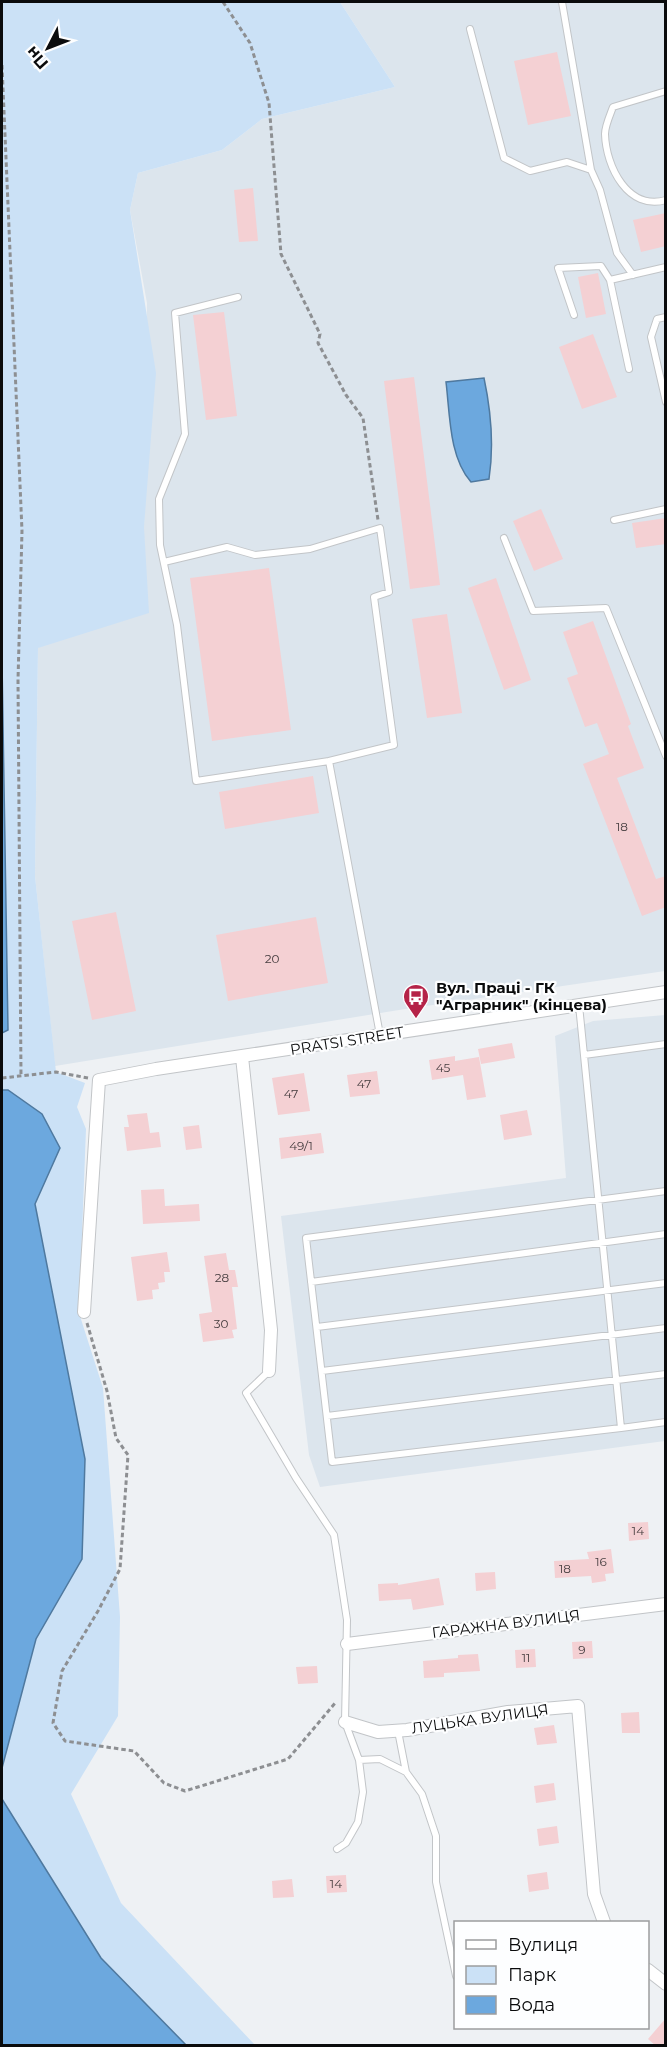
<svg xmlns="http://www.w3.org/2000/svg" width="667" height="2047" font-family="Montserrat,sans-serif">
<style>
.built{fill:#dce5ed}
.green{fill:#cbe1f6}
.water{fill:#6ca8de;stroke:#4f799f;stroke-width:1.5}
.building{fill:#f4d0d3}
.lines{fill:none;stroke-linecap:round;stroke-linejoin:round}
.lane-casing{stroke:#c2c5c8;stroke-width:8}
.street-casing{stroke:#c2c5c8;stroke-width:14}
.path{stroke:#8d8f92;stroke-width:3;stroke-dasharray:4.5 3;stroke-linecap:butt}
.lane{stroke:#fff;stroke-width:6}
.street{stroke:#fff;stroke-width:12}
.labels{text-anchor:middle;stroke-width:4.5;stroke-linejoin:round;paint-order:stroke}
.number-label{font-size:12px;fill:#443c3e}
.poi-label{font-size:15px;font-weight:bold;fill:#0a0b0c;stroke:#fdfeff;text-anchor:start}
.street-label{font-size:15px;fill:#0a0b0c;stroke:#fdfeff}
</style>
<rect width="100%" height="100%" fill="#eef1f4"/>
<path class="built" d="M340,2H665V971L405,1009L55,1066L35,876L38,648L144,527L147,303L130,210L138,173L222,150L262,119L395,87Z
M665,1015V1441L320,1487L309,1455L281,1216L566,1178L555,1036L593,1021Z"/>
<path class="green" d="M2,2H340L395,87L262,119L222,150L138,173L130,210L156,373L144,527L149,613L38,648L35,876L56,1072L85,1083L77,1107L86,1129L79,1313L103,1388L120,1617L118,1716L71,1794L121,1903L255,2045H185L101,1958L2,1799V1768L36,1639L82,1559L85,1460L35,1204L59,1148L8,1090H2V1033L8,1030L2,662Z"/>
<path class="water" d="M484,378C491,411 494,446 489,479L471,482C449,457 450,415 446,382Z
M2,662L8,1030L2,1033Z
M2,1090H8L42,1114L60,1148L35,1204L85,1459L82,1559L36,1639L2,1768Z
M2,1799L101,1958L186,2045H2Z"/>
<path class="building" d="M557,52L571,116L528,125L514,61Z
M253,188L258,241L239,242L234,190Z
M666,213V246L641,252L633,220Z
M598,273L606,314L586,318L578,277Z
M224,312L237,416L206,420L193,315Z
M593,334L617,397L582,409L559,347Z
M414,377L440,585L410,589L384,381Z
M541,509L563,559L534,571L513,521Z
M666,518V544L636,548L632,523Z
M269,568L291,730L212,741L190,578Z
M496,578L531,680L504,690L468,588Z
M447,614L462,713L427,718L412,619Z
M593,621L631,724L628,726L644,768L617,778L656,879L666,876V907L642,916L583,764L609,754L597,723L585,727L567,678L578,674L563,632Z
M313,776L319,813L225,829L219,792Z
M116,912L136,1011L92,1020L72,921Z
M316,917L328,983L228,1001L216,935Z
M512,1043L515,1058L481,1064L478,1049Z
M455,1056V1061L479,1057L486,1097L467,1100L463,1075L432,1080L429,1060Z
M377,1071L380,1094L350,1097L347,1075Z
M304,1073L310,1111L278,1115L272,1078Z
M527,1110L532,1135L504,1140L500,1115Z
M147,1113L150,1133L159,1132L161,1147L127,1151L124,1127H129L127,1115Z
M199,1125L202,1148L186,1150L183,1127Z
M321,1133L324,1153L281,1159L279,1138Z
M164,1189L165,1206L199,1204L200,1221L143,1224L141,1190Z
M167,1252L170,1272H164L165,1282L158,1283L159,1289L152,1290L153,1299L137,1301L131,1257Z
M226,1253L229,1270H235L238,1287H232L237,1329L232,1330L234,1338L203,1342L199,1314L212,1312L204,1256Z
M648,1522L649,1539L629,1541L628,1523Z
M611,1549L614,1573L605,1574L606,1581L592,1583L591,1576L555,1578L554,1561L589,1559L587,1552Z
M495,1572L496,1589L476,1591L475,1573Z
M439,1578L444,1605L413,1610L411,1599L379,1601L378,1584L398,1583V1585Z
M592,1641L593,1658L573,1659L572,1642Z
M535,1649L536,1667L516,1668L515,1650Z
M478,1654L480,1671L444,1673V1677L424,1678L423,1661L458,1658V1655Z
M317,1666L318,1683L298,1684L296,1667Z
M639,1712L640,1733H622L621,1713Z
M554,1725L557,1743L537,1745L534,1728Z
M554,1783L556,1800L536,1803L534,1786Z
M557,1826L559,1843L539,1846L537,1829Z
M547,1872L549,1889L529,1892L527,1875Z
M346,1875L347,1892L327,1893L326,1876Z
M292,1879L294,1897L273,1898L272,1881Z
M666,2018V2046H656L648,2039Z"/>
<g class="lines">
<defs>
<path id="lane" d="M562,2L591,170
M470,29L504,158L530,171L567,162L591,170L600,190L617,253L633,275
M666,91L613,107C610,115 605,126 605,134C606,167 628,211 666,200
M238,297L175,313L185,434L159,499L160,545L177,625L196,781L329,761L380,1035
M574,315L558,268L601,266L610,280
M666,317L657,319L651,337L666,402
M629,369L610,280L666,267
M614,520L666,509
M504,538L533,611L606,608L666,756
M164,562L227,547L255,555L310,549L380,528L389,592L374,597L394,745L329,761
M579,1005L621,1428L666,1422
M584,1055L666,1044
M311,1282L666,1234
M317,1327L666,1283
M269,1371L246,1393L296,1478L334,1535L347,1620L345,1722L359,1760L363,1792L358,1822L346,1843L337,1849
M322,1371L666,1328
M327,1416L666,1374
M621,1428L332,1462L306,1238L666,1191
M398,1731L406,1772L422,1794L436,1836V1882L456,1976
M359,1760L380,1759L406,1772"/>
<path id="street" d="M242,1057L271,1330L269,1371
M84,1312L99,1080L156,1069L666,992
M347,1644L666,1604
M345,1722L378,1732L407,1730L508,1712L578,1706L594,1894L604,1922
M648,1970L666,1984"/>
</defs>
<use href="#lane" class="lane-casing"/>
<use href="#street" class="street-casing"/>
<path class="path" d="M223,2L250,43L269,103L281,254L320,334L318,343L346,395L363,418L378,520
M2,65L22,531L18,680L21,1077
M2,1078L56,1072L88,1078
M87,1323L107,1391L116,1438L128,1455L120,1569L98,1611L62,1671L53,1723L65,1741L134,1751L164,1783L185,1791L288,1759L336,1702"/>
<use href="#lane" class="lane"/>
<use href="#street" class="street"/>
</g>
<defs>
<symbol id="bus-pin" viewBox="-11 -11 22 30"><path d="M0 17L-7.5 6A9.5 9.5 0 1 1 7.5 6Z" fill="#b52348" stroke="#fdfeff"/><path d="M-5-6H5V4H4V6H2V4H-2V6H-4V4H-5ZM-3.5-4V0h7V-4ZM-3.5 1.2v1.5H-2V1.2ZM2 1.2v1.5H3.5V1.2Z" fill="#fff"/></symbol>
</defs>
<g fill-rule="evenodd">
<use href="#bus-pin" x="401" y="982" width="30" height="40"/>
</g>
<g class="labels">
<g class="number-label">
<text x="622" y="831">18</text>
<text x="272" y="963">20</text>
<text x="443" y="1072">45</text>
<text x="364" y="1088">47</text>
<text x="291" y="1098">47</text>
<text x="301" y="1150">49/1</text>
<text x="222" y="1282">28</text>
<text x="221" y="1328">30</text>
<text x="638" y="1535">14</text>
<text x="601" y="1566">16</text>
<text x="565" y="1573">18</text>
<text x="582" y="1654">9</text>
<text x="526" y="1662">11</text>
<text x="336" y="1888">14</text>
</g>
<g class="poi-label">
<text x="436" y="993">Вул. Праці - ГК<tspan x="436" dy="17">"Аграрник" (кінцева)</tspan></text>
</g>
<g class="street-label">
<text transform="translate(347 1041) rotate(-9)" y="5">PRATSI STREET</text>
<text transform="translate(506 1624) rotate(-7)" y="5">ГАРАЖНА ВУЛИЦЯ</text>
<text transform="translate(480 1719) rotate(-8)" y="5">ЛУЦЬКА ВУЛИЦЯ</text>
</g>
</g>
<rect width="667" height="2047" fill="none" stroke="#0a0b0c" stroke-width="6"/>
<rect x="454" y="1921" width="195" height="108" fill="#fdfeff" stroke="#9c9d9e" stroke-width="1.5"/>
<rect x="466" y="1940" width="30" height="9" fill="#ffffff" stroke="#9c9d9e" stroke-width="1.5"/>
<text x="508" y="1951" font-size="18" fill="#0a0b0c">Вулиця</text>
<rect x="466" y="1966" width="30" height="18" fill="#cbe1f6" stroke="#9c9d9e" stroke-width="1.5"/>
<text x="508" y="1981" font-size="18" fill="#0a0b0c">Парк</text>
<rect x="466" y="1996" width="30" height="18" fill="#6ca8de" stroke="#9c9d9e" stroke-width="1.5"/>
<text x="508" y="2011" font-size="18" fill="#0a0b0c">Вода</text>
<g transform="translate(48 48) rotate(228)" stroke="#fdfeff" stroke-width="4.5" paint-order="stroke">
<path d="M0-4.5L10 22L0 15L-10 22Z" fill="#0a0b0c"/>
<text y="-9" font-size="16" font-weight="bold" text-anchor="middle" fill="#0a0b0c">Пн</text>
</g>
</svg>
